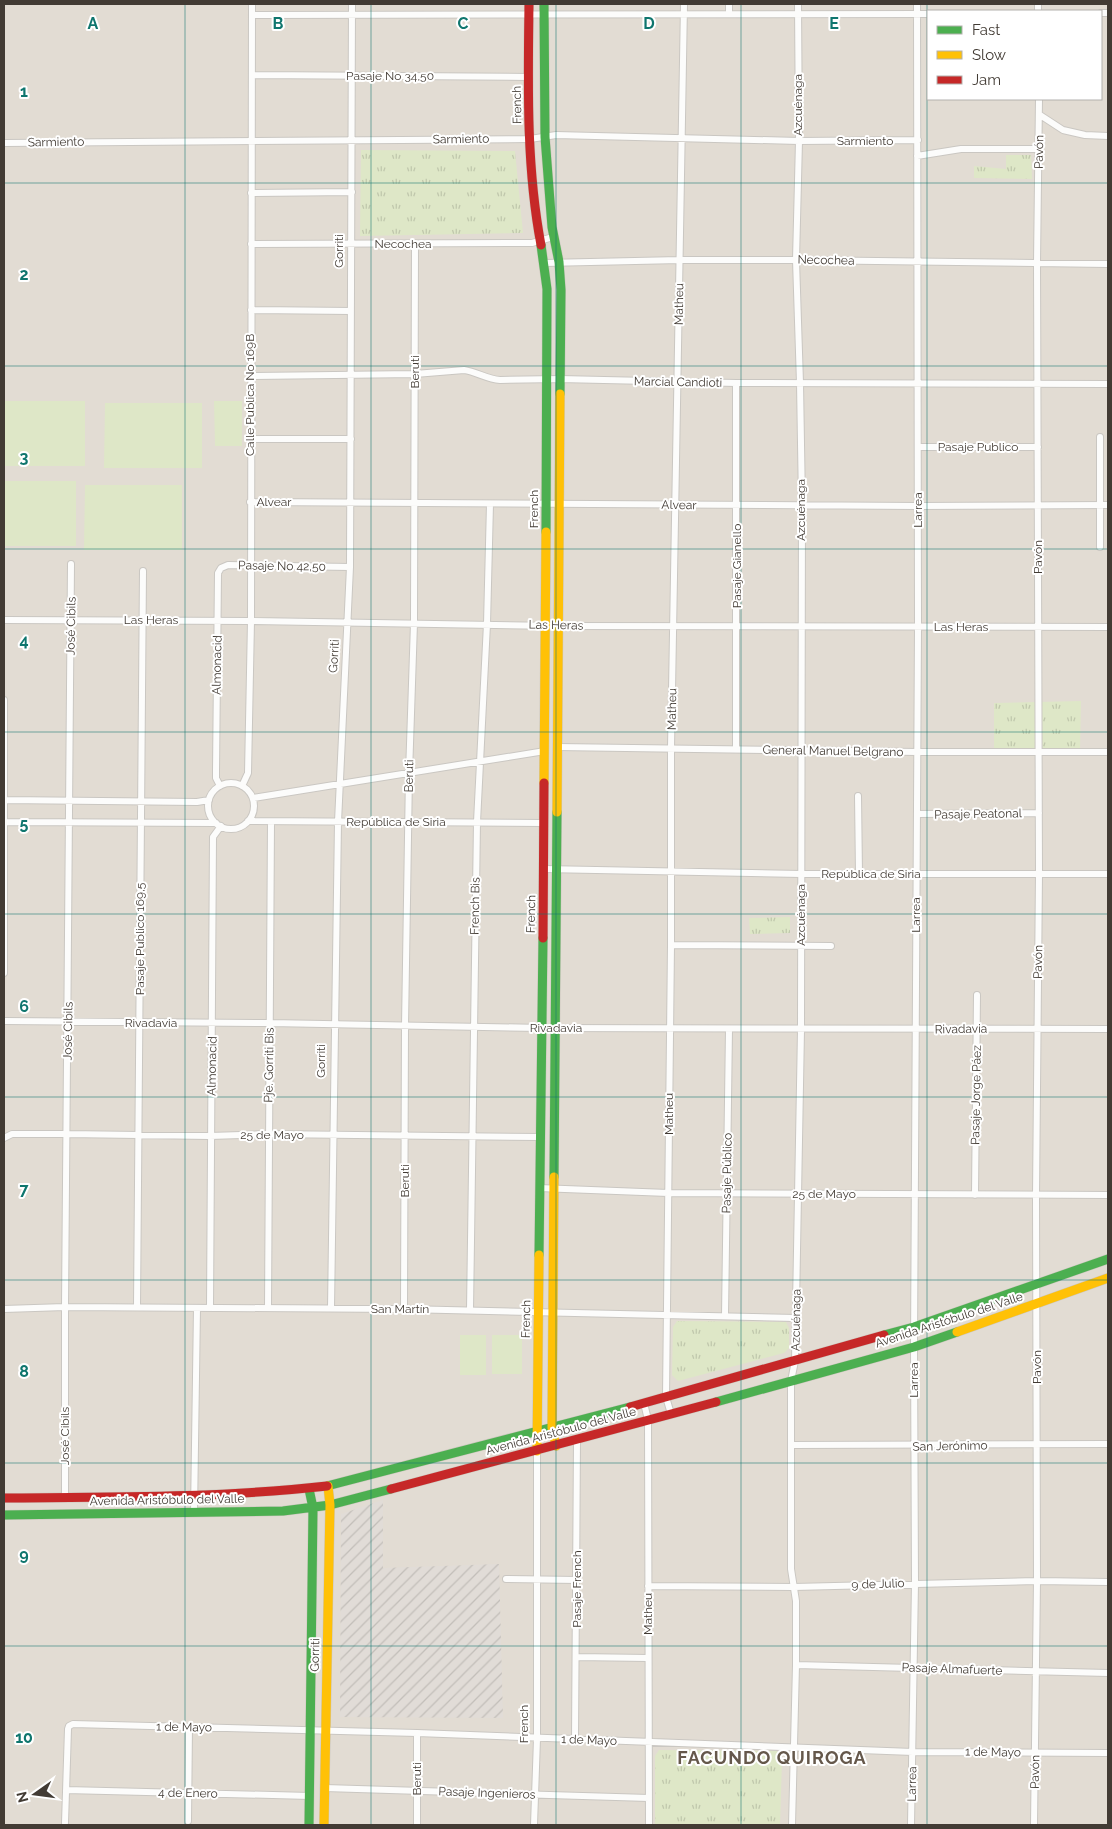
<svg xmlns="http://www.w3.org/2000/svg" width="1112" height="1829" font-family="Raleway,sans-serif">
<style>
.residential{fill:#e2dcd3;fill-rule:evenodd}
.industrial{fill:url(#industrial-furrows)}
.grass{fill:#dee7c7}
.park{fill:url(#park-tufts)}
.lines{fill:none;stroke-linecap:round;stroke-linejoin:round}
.street-casing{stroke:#cac7c2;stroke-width:8}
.fast-casing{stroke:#ccc7be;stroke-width:10}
.slow-casing{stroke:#ccc7be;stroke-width:10}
.jam-casing{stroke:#ccc7be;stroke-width:10}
.street{stroke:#fcfcfb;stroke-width:6}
.fast{stroke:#4caf50;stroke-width:9}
.slow{stroke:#ffc107;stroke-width:9}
.jam{stroke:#c62828;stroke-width:9}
.grid{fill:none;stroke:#0f766e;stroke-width:1;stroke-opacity:0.55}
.labels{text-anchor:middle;stroke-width:4;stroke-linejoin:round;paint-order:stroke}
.street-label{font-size:12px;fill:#423b34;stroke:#fff}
.district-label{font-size:18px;font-weight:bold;letter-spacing:1px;fill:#65584b;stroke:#fff}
.grid-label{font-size:16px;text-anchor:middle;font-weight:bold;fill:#0f766e;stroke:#fff;stroke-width:4;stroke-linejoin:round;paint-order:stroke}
</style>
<defs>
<pattern id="industrial-furrows" width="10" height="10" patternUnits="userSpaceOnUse" patternTransform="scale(1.25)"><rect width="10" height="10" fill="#e1dcd7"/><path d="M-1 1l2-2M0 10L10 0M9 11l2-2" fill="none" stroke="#c2beb9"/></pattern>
<pattern id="park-tufts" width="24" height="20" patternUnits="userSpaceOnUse" patternTransform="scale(1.25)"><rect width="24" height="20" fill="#dee7c7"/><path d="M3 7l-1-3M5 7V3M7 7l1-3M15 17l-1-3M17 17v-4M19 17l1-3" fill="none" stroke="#c0c7ac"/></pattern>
</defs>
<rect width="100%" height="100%" fill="#eeebe6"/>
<path class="residential" d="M4,4H1108V1825H4ZM928,11H1101V99H928Z"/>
<path class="industrial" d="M383,1500V1568L499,1564L503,1718L340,1717L341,1514Z"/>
<path class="grass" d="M4,401H85V466H4Z
M214,401H242V446H215Z
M105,403H202V468H104Z
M4,481H76V546H4Z
M85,485H182V550H84Z
M460,1335H486V1375H460Z
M492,1335H522V1374H492Z"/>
<path class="park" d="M361,150L515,151L523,233L360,236Z
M1006,155H1031L1032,179L974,178V166L1006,169Z
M1081,701L1080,752H994V703Z
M790,917V933L750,934L749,918Z
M677,1321L786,1322L789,1328V1348L784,1353L678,1381L672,1375L673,1327Z
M659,1750L777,1751L782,1760L780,1825H655V1756Z"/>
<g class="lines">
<defs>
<path id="street" d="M1038,4V11
M1101,13H1108
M729,14V4
M252,15L928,14
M252,75L529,77
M1040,115L1063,130L1085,135L1108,136
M4,143L530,139L556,135L799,141L918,140
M917,156L961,149H1039
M251,193L352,192
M251,244L532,243L553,237
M545,263L680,260H796L1108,264
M251,310L351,311
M251,376L415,374L464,370C477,372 487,379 500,380L560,379L736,383L1108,384
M736,383V749
M250,439H351
M918,447H1038
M250,502L918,506L1108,505
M1100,547V437
M4,620L251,621L558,626L1108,627
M4,700V973
M557,747L917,752H1108
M208 806a23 23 0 1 1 46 0a23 23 0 1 1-46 0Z
M220,786L216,778V772L218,573L221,568L228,565L350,567
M242,786L248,773L251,621L252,4
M858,796L859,874
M253,798L545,751
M4,800L197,802L209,800
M917,814L1039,813
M248,821L544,823
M4,822L216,823
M544,869L801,874H1108
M671,945L831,946
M4,1021L270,1023L542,1028L1108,1029
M4,1138L12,1134H67L210,1136L268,1134L540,1137
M539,1188L668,1193L1108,1195
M975,1195L977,995
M137,1307L143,571
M210,1308L213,837L221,826
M268,1308L271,822
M331,1308L338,822L350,567L352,4
M4,1309L65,1307L404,1309L795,1318
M404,1309L405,1026L409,774L414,623L415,244
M470,1310L477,822L487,624L490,504
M725,1316L729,1029
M644,1403L648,1420L649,1825
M671,1414L666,1397L671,945V748L684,4
M791,1445L1108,1444
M65,1497V1307L71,564
M194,1513L197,1308
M506,1579L577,1580
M648,1586L794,1587L1037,1581L1108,1582
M576,1657L648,1658
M796,1665L1108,1673
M575,1739L577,1440
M325,1788L649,1798
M66,1790L310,1796
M188,1821L189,1727
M65,1823L68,1729L69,1726L73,1724L417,1733L913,1752L1108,1753
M417,1825V1733
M534,1825L537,1739V1451
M792,1825L796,1665V1601L791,1569V1381L795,1361L801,1030L802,504L800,383L796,260L799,141L798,4
M911,1825L915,1583L914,1347L918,627L917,4
M1034,1825L1037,1581L1036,1196L1039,873L1037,263L1039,99"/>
<path id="fast" d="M544,4L545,137L552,227L559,262L561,290L560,394
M541,245L547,289L546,532
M554,1177L557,812
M539,1255L543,938
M884,1335L914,1327L1108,1259
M716,1402L914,1347L957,1332
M327,1486L630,1407
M309,1489L313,1508L309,1825
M4,1515L283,1511L330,1505L391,1489"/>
<path id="slow" d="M544,783L546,532
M557,812L560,394
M554,1177L552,1428L556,1446
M957,1332L1108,1278
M537,1451L539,1255
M324,1825L330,1505L328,1486"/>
<path id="jam" d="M529,4C528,84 526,166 541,245
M543,938L544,783
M630,1407L884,1335
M391,1489L716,1402
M4,1498C112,1497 220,1498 327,1486"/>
</defs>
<use href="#street" class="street-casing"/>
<use href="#fast" class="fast-casing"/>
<use href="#slow" class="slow-casing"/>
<use href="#jam" class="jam-casing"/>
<use href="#street" class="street"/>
<use href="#fast" class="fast"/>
<use href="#slow" class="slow"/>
<use href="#jam" class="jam"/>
</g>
<path class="grid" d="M185,4V1825M371,4V1825M556,4V1825M741,4V1825M927,4V1825M4,183H1108M4,366H1108M4,549H1108M4,732H1108M4,914H1108M4,1097H1108M4,1280H1108M4,1463H1108M4,1646H1108"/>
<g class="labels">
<g class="street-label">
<text x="390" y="80">Pasaje No 34,50</text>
<text transform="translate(517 105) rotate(-91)" y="4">French</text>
<text transform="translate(798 105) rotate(-90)" y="4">Azcuénaga</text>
<text transform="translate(461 139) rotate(-1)" y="4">Sarmiento</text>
<text x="865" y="145">Sarmiento</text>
<text transform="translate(56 142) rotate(-1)" y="4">Sarmiento</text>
<text transform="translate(1039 152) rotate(-89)" y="4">Pavón</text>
<text x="403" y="248">Necochea</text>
<text transform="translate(339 251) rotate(-90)" y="4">Gorriti</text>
<text transform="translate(826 260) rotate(1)" y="4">Necochea</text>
<text transform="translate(679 304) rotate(-89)" y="4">Matheu</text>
<text transform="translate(415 372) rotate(-90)" y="4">Beruti</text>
<text transform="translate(678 382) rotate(1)" y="4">Marcial Candioti</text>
<text transform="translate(250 395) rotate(-90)" y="4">Calle Publica No 169B</text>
<text x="978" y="451">Pasaje Publico</text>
<text x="274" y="506">Alvear</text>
<text transform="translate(679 505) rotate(1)" y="4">Alvear</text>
<text transform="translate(534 509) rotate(-90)" y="4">French</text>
<text transform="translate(801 510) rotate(-90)" y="4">Azcuénaga</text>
<text transform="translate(918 510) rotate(-90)" y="4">Larrea</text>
<text transform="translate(1038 557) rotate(-90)" y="4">Pavón</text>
<text transform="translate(282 566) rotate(1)" y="4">Pasaje No 42,50</text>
<text transform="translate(737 566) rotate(-90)" y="4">Pasaje Gianello</text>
<text x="151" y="624">Las Heras</text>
<text transform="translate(556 625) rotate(1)" y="4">Las Heras</text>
<text transform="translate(71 626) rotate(-89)" y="4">José Cibils</text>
<text x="961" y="631">Las Heras</text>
<text transform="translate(334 656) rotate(-87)" y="4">Gorriti</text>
<text transform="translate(217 665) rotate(-89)" y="4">Almonacid</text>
<text transform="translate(672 709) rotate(-89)" y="4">Matheu</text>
<text transform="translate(833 751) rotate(1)" y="4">General Manuel Belgrano</text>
<text transform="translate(409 776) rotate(-89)" y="4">Beruti</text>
<text transform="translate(978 814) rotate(-1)" y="4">Pasaje Peatonal</text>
<text x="396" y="826">República de Siria</text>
<text x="871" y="878">República de Siria</text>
<text transform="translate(475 906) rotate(-89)" y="4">French Bis</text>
<text transform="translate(531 914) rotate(-89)" y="4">French</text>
<text transform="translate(801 915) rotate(-90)" y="4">Azcuénaga</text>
<text transform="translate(916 915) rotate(-90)" y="4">Larrea</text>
<text transform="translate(140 939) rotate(-90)" y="4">Pasaje Publico 169,5</text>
<text transform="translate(1038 962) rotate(-89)" y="4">Pavón</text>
<text x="151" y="1027">Rivadavia</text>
<text x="556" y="1032">Rivadavia</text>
<text transform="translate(961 1029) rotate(-1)" y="4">Rivadavia</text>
<text transform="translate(68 1031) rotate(-89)" y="4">José Cibils</text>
<text transform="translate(321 1061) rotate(-90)" y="4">Gorriti</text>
<text transform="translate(269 1065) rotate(-89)" y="4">Pje. Gorriti Bis</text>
<text transform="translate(212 1066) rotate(-89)" y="4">Almonacid</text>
<text transform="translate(976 1095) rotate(-89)" y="4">Pasaje Jorge Páez</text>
<text transform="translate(669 1114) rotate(-90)" y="4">Matheu</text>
<text x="272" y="1139">25 de Mayo</text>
<text transform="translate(727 1173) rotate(-89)" y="4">Pasaje Público</text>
<text transform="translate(405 1181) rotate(-90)" y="4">Beruti</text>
<text x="824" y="1198">25 de Mayo</text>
<text x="400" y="1313">San Martín</text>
<text transform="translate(526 1319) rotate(-89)" y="4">French</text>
<text transform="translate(796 1320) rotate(-89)" y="4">Azcuénaga</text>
<text transform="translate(949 1320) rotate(-18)" y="4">Avenida Aristóbulo del Valle</text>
<text transform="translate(1037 1367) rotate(-90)" y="4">Pavón</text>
<text transform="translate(914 1380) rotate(-90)" y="4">Larrea</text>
<text transform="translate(561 1431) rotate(-15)" y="4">Avenida Aristóbulo del Valle</text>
<text transform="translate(65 1436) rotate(-90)" y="4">José Cibils</text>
<text transform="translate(950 1446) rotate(-1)" y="4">San Jerónimo</text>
<text transform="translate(167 1500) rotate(-1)" y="4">Avenida Aristóbulo del Valle</text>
<text transform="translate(878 1584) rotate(-2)" y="4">9 de Julio</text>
<text transform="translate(577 1589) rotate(-90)" y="4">Pasaje French</text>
<text transform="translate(648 1614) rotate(-90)" y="4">Matheu</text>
<text transform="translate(315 1655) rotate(-89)" y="4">Gorriti</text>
<text transform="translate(952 1669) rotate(2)" y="4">Pasaje Almafuerte</text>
<text transform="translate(524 1724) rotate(-90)" y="4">French</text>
<text transform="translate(184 1727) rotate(1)" y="4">1 de Mayo</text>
<text transform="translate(589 1740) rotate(2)" y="4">1 de Mayo</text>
<text transform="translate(993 1752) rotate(1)" y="4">1 de Mayo</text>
<text transform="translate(1035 1772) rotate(-89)" y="4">Pavón</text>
<text transform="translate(417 1779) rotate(-90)" y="4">Beruti</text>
<text transform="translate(912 1784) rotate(-89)" y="4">Larrea</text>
<text transform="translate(188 1793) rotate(1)" y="4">4 de Enero</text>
<text transform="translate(487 1793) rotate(2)" y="4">Pasaje Ingenieros</text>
</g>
<g class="district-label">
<text x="772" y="1764">FACUNDO QUIROGA</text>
</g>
</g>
<g class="grid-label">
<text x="93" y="29">A</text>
<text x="278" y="29">B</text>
<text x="463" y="29">C</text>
<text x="649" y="29">D</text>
<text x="834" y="29">E</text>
<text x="24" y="97">1</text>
<text x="24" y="280">2</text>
<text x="24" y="463">3</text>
<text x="24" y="646">4</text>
<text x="24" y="829">5</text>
<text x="24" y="1012">6</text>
<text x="24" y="1195">7</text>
<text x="24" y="1377">8</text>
<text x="24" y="1560">9</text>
<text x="24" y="1743">10</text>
</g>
<rect width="1112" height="1829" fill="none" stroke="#423b34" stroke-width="10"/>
<rect x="927" y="10" width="175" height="90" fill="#ffffff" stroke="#b3b1ae"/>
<rect x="937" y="26" width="25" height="8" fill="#4caf50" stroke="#b3b1ae"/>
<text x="972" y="35" font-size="15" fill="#423b34">Fast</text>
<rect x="937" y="51" width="25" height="8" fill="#ffc107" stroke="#b3b1ae"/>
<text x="972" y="60" font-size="15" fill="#423b34">Slow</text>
<rect x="937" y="76" width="25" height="8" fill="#c62828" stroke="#b3b1ae"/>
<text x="972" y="85" font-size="15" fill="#423b34">Jam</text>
<g transform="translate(35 1794) rotate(256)" stroke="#ffffff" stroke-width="4" paint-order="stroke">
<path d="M0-4L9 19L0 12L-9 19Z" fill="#423b34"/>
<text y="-8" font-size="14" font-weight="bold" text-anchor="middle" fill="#423b34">N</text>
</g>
</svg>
